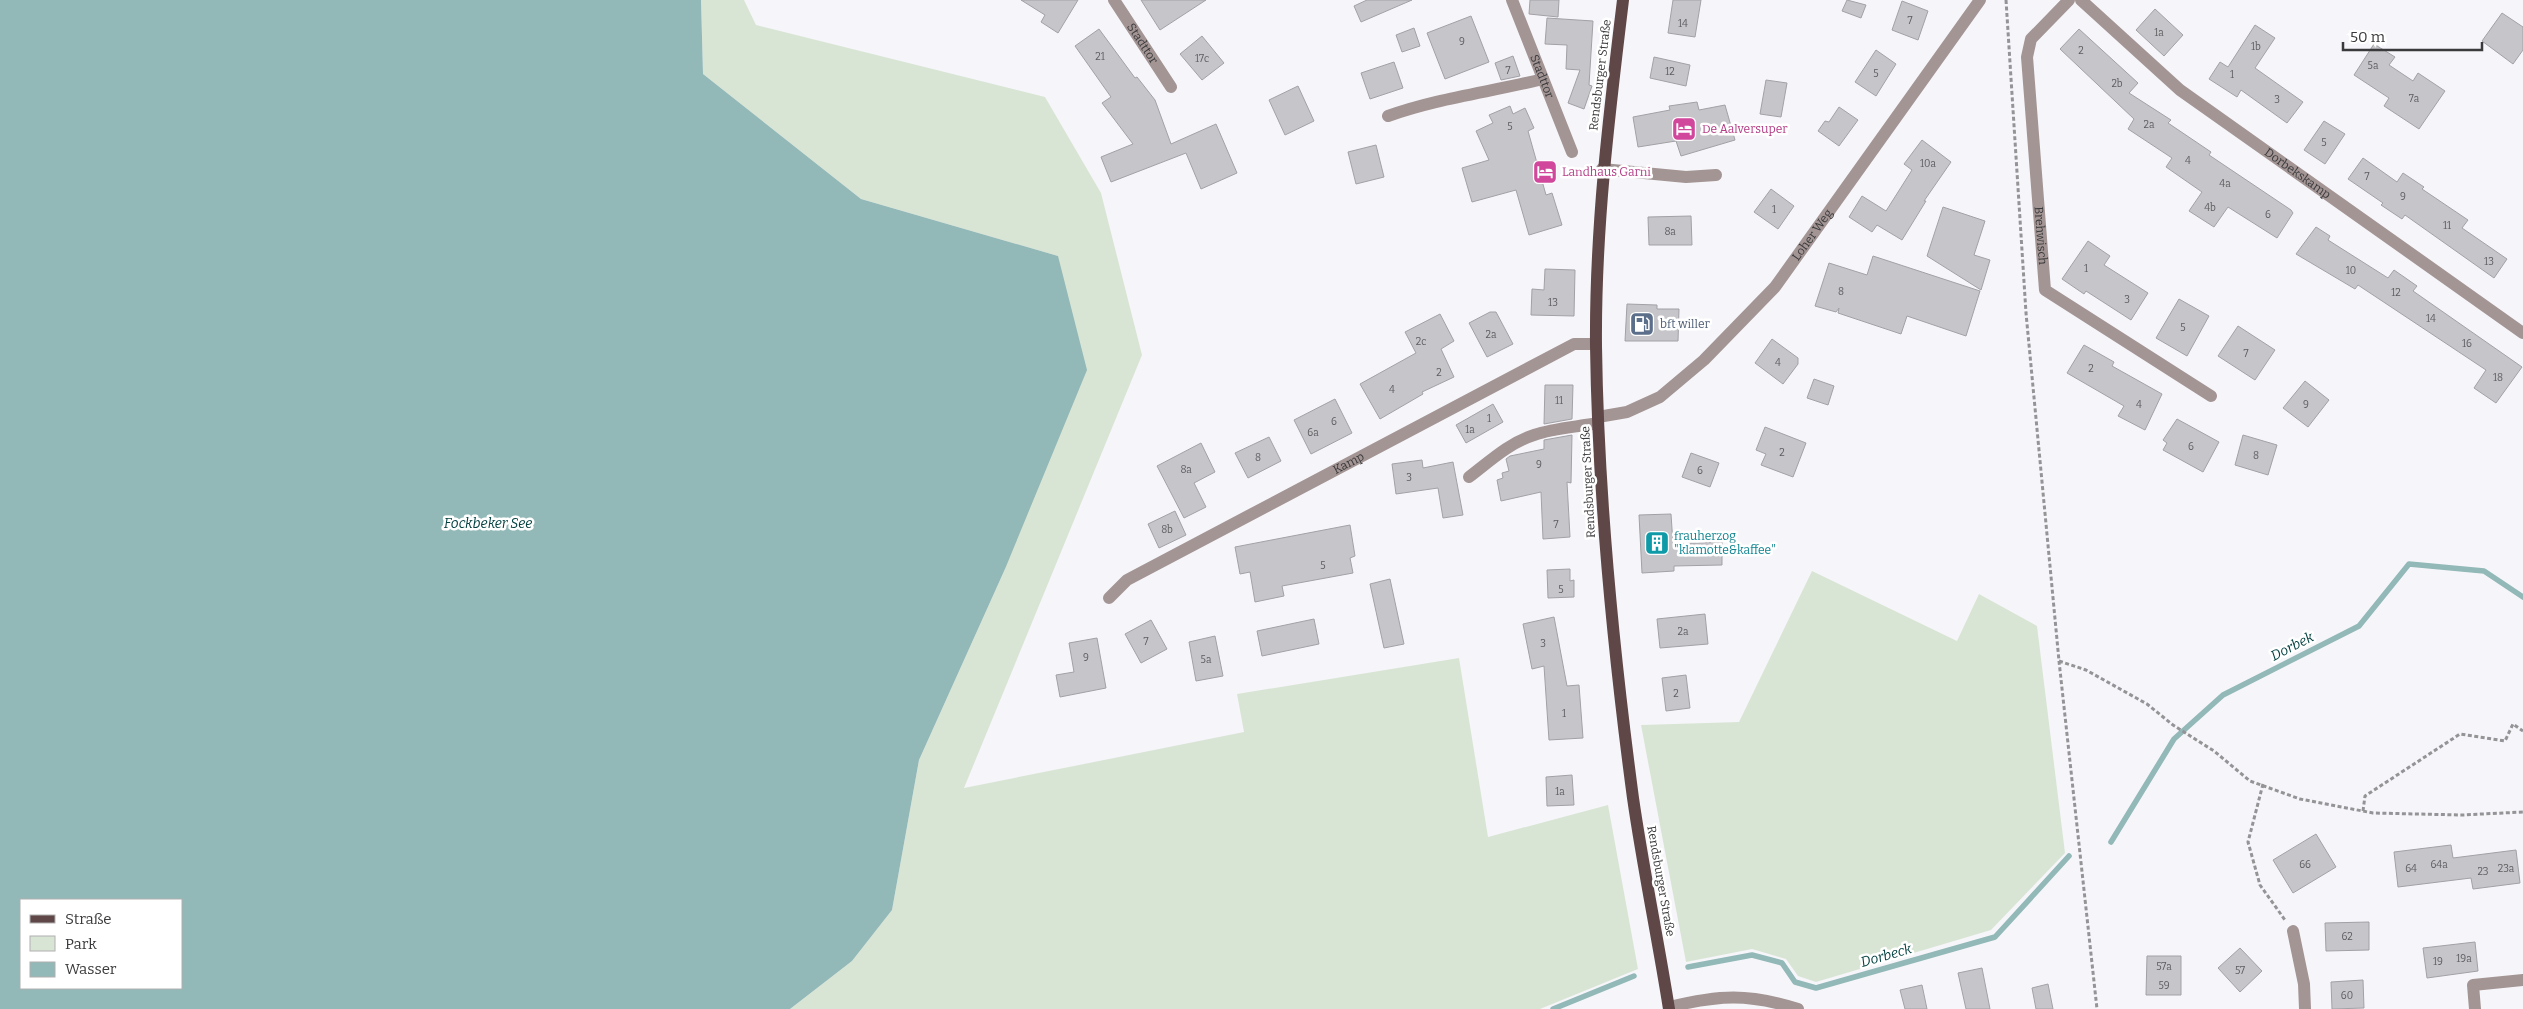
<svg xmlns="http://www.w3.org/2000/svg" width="2523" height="1009" font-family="Bitter,serif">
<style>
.green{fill:#d9e5d4}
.water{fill:#92b8b7;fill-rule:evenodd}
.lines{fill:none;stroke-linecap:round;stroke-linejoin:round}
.stream{stroke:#92b8b7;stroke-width:5.5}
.building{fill:#c6c6ca;stroke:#a2a2a6}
.path{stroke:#949497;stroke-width:3;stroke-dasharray:4 2.5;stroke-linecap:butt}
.minor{stroke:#a49595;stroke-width:12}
.major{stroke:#604747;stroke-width:12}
.labels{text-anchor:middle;stroke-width:5;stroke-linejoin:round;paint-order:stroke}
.number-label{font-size:10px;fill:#5d5d60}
.street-label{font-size:12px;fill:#3a3a3c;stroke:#fff}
.hotel-label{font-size:12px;fill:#b23c85;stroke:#fff;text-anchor:start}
.service-label{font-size:12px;fill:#4e5e75;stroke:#fff;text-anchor:start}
.culture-label{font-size:12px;fill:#0d838f;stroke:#fff;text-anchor:start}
.water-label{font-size:14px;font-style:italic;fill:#044141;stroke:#fff}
</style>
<rect width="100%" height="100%" fill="#f6f6fa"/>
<path class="green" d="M701,0H744L756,25L1045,97L1101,193L1142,355L964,788L1244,732L1237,694L1459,658L1488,837L1608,805L1638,969L1540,1009H790L852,961L892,910L919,760L1005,569L1058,256L861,199L703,74Z
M1812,571L1957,641L1979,594L2037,626L2065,853L1991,930L1816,982L1798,976L1786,959L1752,949L1686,962L1641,725L1739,722Z"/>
<path class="water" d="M0,0H701L703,74L861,199L1058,256L1087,370L1005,569L919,760L892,910L852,961L790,1009H0ZM21,900H181V988H21Z"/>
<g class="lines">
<path class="stream" d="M2111,842L2174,739L2223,695L2359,626L2409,564L2484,571L2523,597
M1688,967L1752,955L1782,963L1795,982L1816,988L1995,937L2069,856
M1553,1009L1634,976"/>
</g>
<path class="building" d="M1021,0H1078L1058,33L1041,22L1045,15Z
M1141,0H1206L1160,30Z
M1367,0H1412L1361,22L1354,6Z
M1530,0H1559L1558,17L1529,14Z
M1673,0H1701L1695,37L1668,33Z
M1847,0L1866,5L1861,18L1842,11Z
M1902,1L1928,11L1918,40L1892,30Z
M2155,9L2183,35L2164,56L2136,30Z
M2502,13L2523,27V50L2513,64L2482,41Z
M1471,16L1489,62L1445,79L1427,33Z
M1547,18L1593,21L1589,85L1592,86L1584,109L1568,103L1580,70L1566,69L1567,45L1545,44Z
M2255,25L2275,38L2255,68L2303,102L2287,123L2241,90L2237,97L2209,79L2220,62L2228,67Z
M1414,28L1420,46L1402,52L1396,35Z
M1099,29L1135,78L1137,77L1155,100L1171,144L1216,124L1237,173L1201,189L1186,153L1111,182L1101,157L1133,144L1102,103L1111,97L1075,46Z
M2079,29L2138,83L2129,93L2171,120L2168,123L2211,152L2209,155L2291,210L2293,213L2277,238L2228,207L2214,227L2189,211L2202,192L2166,167L2172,158L2128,129L2134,119L2060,49Z
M1202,36L1224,63L1202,80L1180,54Z
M2374,44L2395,57L2389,65L2413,81L2418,73L2445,91L2419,129L2384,106L2389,98L2354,75Z
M1876,50L1896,64L1876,96L1855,82Z
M1513,56L1520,76L1501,80L1495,63Z
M1654,57L1690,65L1686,86L1650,78Z
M1394,62L1403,88L1370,99L1361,73Z
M1766,80L1787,83L1781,117L1760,114Z
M1298,86L1314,121L1285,135L1269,100Z
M1697,102L1699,110L1725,105L1735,140L1681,156L1676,141L1638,147L1633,117L1670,110L1669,106Z
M1510,106L1513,114L1525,108L1534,128L1528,131L1546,195L1552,193L1562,225L1529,235L1516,190L1472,202L1462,168L1489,160L1476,131L1493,123L1489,115Z
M1839,107L1858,120L1839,146L1818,131L1825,121L1829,122Z
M2324,121L2345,134L2325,164L2304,150Z
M1922,140L1951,162L1924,201H1926L1902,240L1877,225L1872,232L1849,217L1862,196L1886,211L1912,170L1904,164Z
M1376,145L1384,177L1356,184L1348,152Z
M2363,158L2397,182L2403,173L2424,187L2422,189L2468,220L2462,228L2507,259L2494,278L2405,215L2402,219L2381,205L2383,203L2348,179Z
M1771,189L1794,206L1778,229L1754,212Z
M1943,207L1985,221L1974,255L1990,260L1981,290L1927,256Z
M1691,216L1692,245H1649L1648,217Z
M2316,227L2330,236L2328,240L2388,278L2394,270L2417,286L2413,291L2522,367L2496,403L2474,388L2486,370L2358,285L2355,289L2296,254Z
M2088,241L2110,256L2104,265L2148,293L2131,320L2086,291L2084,294L2062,279Z
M1873,256L1980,291L1966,336L1907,316L1901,334L1838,313L1839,308L1836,312L1815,306L1829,263L1867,275Z
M1545,269L1575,270L1574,316L1531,315L1532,289L1544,290Z
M2179,299L2209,316L2187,356L2156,338Z
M1627,304L1657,305V309H1679L1678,341H1625Z
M1490,312H1496L1513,344L1487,357L1469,323Z
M1440,314L1454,341L1441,349L1454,377L1422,392L1423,394L1380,419L1360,384L1416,353L1405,332Z
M2238,326L2275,350L2255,380L2218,356Z
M1772,339L1798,358V364L1783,384L1755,363Z
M2084,345L2114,362L2112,366L2162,394L2145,430L2118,416L2124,406L2067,373Z
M1814,379L1834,386L1828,405L1807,398Z
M2305,381L2329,400L2308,427L2283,408Z
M1545,385H1573L1572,419L1544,424Z
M1335,399L1352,433L1311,454L1294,420Z
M1493,404L1503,422L1466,443L1456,425Z
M2177,419L2219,442L2203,472L2163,450L2167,443L2163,440Z
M1765,427L1806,443L1793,477L1761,465L1766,454L1756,450Z
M1572,435L1571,483L1567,482L1570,537L1543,539L1541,492L1501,501L1497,480L1503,478L1502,473L1509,471L1506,459L1510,456L1544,449V440Z
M2243,435L2277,445L2268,475L2235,465Z
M1269,437L1281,461L1248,478L1235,453Z
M1201,443L1215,472L1194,483L1206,507L1184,518L1157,466Z
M1691,453L1719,463L1710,487L1682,477Z
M1422,460L1423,468L1453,462L1463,515L1443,518L1438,488L1396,494L1392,464Z
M1175,511L1186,535L1159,548L1148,524Z
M1671,514L1673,544L1722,542V565L1674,566V571L1642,573L1639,515Z
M1350,525L1355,556L1350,558L1353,573L1282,586L1284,596L1255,602L1250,572L1240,574L1235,547Z
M1570,569V581L1574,580V597L1548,598L1547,570Z
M1390,579L1404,644L1384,648L1370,584Z
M1705,614L1708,644L1660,648L1657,619Z
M1554,617L1567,686L1579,685L1583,738L1549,740L1544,666L1532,669L1523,624Z
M1314,619L1319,644L1262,656L1257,631Z
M1151,620L1167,649L1141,663L1125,634Z
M1215,636L1223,676L1196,681L1189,642Z
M1097,638L1106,688L1060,697L1056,675L1074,672L1069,643Z
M1686,675L1690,708L1666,711L1662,678Z
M1572,775L1574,805L1547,806L1546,777Z
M2316,834L2336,867L2293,893L2273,860Z
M2451,845L2453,858L2516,850L2520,883L2473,889L2471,878L2398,887L2394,852Z
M2369,922V950L2326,951L2325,923Z
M2475,942L2478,971L2427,978L2423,948Z
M2240,948L2262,971L2240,992L2218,968Z
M2147,956H2181V995H2146Z
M1982,968L1990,1009H1966L1958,973Z
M2363,980L2364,1008L2332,1009L2331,982Z
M2048,984L2053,1009H2036L2032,988Z
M1922,985L1927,1009H1905L1900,990Z"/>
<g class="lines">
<path class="path" d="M2006,0L2026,313L2059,661L2097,1009
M2059,661L2086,670L2147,704L2173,725L2214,751L2250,781L2300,799L2373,813L2462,815L2523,812
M2263,784L2248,842L2260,885L2285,920
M2363,811L2365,796L2460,734L2505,741L2513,724L2523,731"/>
<g class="minor">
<path id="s1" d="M1114,0L1171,87"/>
<path id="s2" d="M1512,0L1572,152"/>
<path id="s3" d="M2069,0L2031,39L2027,57L2045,290L2211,396"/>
<path id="s4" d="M2081,0L2180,90L2523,333"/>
<path d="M1388,116C1438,98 1491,92 1543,79"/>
<path d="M1602,169L1686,177L1716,175"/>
<path id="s5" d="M1598,417L1627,412L1660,397L1704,360L1775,287L1980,0"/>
<path d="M1469,477C1490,461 1509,443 1534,435C1554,428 1577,427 1598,423"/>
<path id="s6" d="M1109,598L1127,580L1574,344H1596"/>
<path d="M2293,931L2304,984L2305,1009"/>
<path d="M1669,1007C1719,995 1748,993 1798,1009"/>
<path d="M2475,1009L2473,985L2523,980"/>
</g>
<path class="major" d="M1623,0C1609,115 1595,230 1596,346C1598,497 1613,648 1633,798C1643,868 1658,939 1669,1009"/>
</g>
<defs>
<symbol id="hotel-square" viewBox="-11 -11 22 22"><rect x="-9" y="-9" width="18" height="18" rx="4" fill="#d1479c" stroke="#fff"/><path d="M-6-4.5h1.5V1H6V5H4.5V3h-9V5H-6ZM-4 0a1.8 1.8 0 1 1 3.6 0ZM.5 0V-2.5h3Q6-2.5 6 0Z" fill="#fff"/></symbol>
<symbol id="fuel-square" viewBox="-11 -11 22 22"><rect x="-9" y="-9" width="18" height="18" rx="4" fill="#5c6f8a" stroke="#fff"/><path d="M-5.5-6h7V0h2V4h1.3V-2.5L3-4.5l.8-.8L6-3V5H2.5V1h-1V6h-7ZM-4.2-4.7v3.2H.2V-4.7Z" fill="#fff"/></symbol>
<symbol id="building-square" viewBox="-11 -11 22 22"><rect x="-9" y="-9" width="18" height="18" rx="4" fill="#0f9aa8" stroke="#fff"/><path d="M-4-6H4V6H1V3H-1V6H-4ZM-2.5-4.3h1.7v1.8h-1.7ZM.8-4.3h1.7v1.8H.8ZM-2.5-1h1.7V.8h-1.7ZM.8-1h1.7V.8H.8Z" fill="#fff"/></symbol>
</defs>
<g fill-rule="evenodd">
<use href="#hotel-square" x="1670" y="115" width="28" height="28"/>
<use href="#hotel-square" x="1531" y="158" width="28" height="28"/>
<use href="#fuel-square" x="1628" y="310" width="28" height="28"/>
<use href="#building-square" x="1643" y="529" width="28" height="28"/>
</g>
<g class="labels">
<g class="number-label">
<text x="1910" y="24">7</text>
<text x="1683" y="27">14</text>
<text x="2159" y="36">1a</text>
<text x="1462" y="45">9</text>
<text x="2256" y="50">1b</text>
<text x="2081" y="54">2</text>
<text x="1100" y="60">21</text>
<text x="1202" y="62">17c</text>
<text x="2373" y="69">5a</text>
<text x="1508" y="74">7</text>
<text x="1670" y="75">12</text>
<text x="1876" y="77">5</text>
<text x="2232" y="78">1</text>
<text x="2117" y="87">2b</text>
<text x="2414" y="102">7a</text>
<text x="2277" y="103">3</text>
<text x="2149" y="128">2a</text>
<text x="1510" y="130">5</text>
<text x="2324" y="146">5</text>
<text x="2188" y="164">4</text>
<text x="1928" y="167">10a</text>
<text x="2367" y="180">7</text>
<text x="2225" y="187">4a</text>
<text x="2403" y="200">9</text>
<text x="2210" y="211">4b</text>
<text x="1774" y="213">1</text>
<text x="2268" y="218">6</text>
<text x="2447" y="229">11</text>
<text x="1670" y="235">8a</text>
<text x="2489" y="265">13</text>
<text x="2086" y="272">1</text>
<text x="2351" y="274">10</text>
<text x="1841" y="295">8</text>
<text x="2396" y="296">12</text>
<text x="2127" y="303">3</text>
<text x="1553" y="306">13</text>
<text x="2431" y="322">14</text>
<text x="2183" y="331">5</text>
<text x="1491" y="338">2a</text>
<text x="1421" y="345">2c</text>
<text x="2467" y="347">16</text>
<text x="2246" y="357">7</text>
<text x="1778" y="366">4</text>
<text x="2091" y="372">2</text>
<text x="1439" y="376">2</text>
<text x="2498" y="381">18</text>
<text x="1392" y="393">4</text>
<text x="1559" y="404">11</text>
<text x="2139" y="408">4</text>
<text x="2306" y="408">9</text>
<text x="1489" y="422">1</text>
<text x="1334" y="425">6</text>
<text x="1470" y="433">1a</text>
<text x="1313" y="436">6a</text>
<text x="2191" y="450">6</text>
<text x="1782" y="456">2</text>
<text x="2256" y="459">8</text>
<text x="1258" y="461">8</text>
<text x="1539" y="468">9</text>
<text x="1186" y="473">8a</text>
<text x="1700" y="474">6</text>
<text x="1409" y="481">3</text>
<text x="1556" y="528">7</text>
<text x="1167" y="533">8b</text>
<text x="1323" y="569">5</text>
<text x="1561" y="593">5</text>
<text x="1683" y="635">2a</text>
<text x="1146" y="645">7</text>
<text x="1543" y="647">3</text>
<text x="1086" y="661">9</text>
<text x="1206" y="663">5a</text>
<text x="1676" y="697">2</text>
<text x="1564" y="717">1</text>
<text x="1560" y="795">1a</text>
<text x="2305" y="868">66</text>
<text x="2439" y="868">64a</text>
<text x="2411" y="872">64</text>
<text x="2506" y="872">23a</text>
<text x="2483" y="875">23</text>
<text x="2347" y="940">62</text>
<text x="2464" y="962">19a</text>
<text x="2438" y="965">19</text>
<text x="2164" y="970">57a</text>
<text x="2240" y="974">57</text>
<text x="2164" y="989">59</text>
<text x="2347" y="999">60</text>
</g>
<g class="street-label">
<text dy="4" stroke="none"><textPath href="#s1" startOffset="52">Stadttor</textPath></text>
<text transform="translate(1600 75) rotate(-83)" y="4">Rendsburger Straße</text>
<text dy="4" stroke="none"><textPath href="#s2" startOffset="82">Stadttor</textPath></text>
<text dy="4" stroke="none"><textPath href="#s4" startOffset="278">Dorbekskamp</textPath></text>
<text dy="4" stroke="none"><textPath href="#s5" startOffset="289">Loher Weg</textPath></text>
<text dy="4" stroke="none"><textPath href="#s3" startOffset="252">Brehwisch</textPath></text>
<text dy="4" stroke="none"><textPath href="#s6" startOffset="276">Kamp</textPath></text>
<text transform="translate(1588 482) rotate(-93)" y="4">Rendsburger Straße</text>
<text transform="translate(1661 881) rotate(80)" y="4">Rendsburger Straße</text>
</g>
<g class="hotel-label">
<text x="1702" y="133">De Aalversuper</text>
<text x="1562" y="176">Landhaus Garni</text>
</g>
<g class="service-label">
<text x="1660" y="328">bft willer</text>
</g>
<g class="culture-label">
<text x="1674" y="540">frauherzog<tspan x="1674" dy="14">"klamotte&amp;kaffee"</tspan></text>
</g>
<g class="water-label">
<text x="488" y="528">Fockbeker See</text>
<text transform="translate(2292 646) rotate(-27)" y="5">Dorbek</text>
<text transform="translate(1886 955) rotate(-16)" y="5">Dorbeck</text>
</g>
</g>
<rect x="20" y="899" width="162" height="90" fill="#ffffff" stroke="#b0b0b1"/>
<rect x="30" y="915" width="25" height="8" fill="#604747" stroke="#b0b0b1"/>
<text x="65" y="924" font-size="15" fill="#3a3a3c">Straße</text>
<rect x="30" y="936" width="25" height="15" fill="#d9e5d4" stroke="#b0b0b1"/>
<text x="65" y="949" font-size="15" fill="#3a3a3c">Park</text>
<rect x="30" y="962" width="25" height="15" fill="#92b8b7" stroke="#b0b0b1"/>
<text x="65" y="974" font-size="15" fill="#3a3a3c">Wasser</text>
<path d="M2343 42v8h139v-8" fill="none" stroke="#3a3a3c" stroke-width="2.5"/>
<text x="2350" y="42" font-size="15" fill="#3a3a3c" stroke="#ffffff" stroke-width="4" paint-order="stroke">50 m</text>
</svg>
